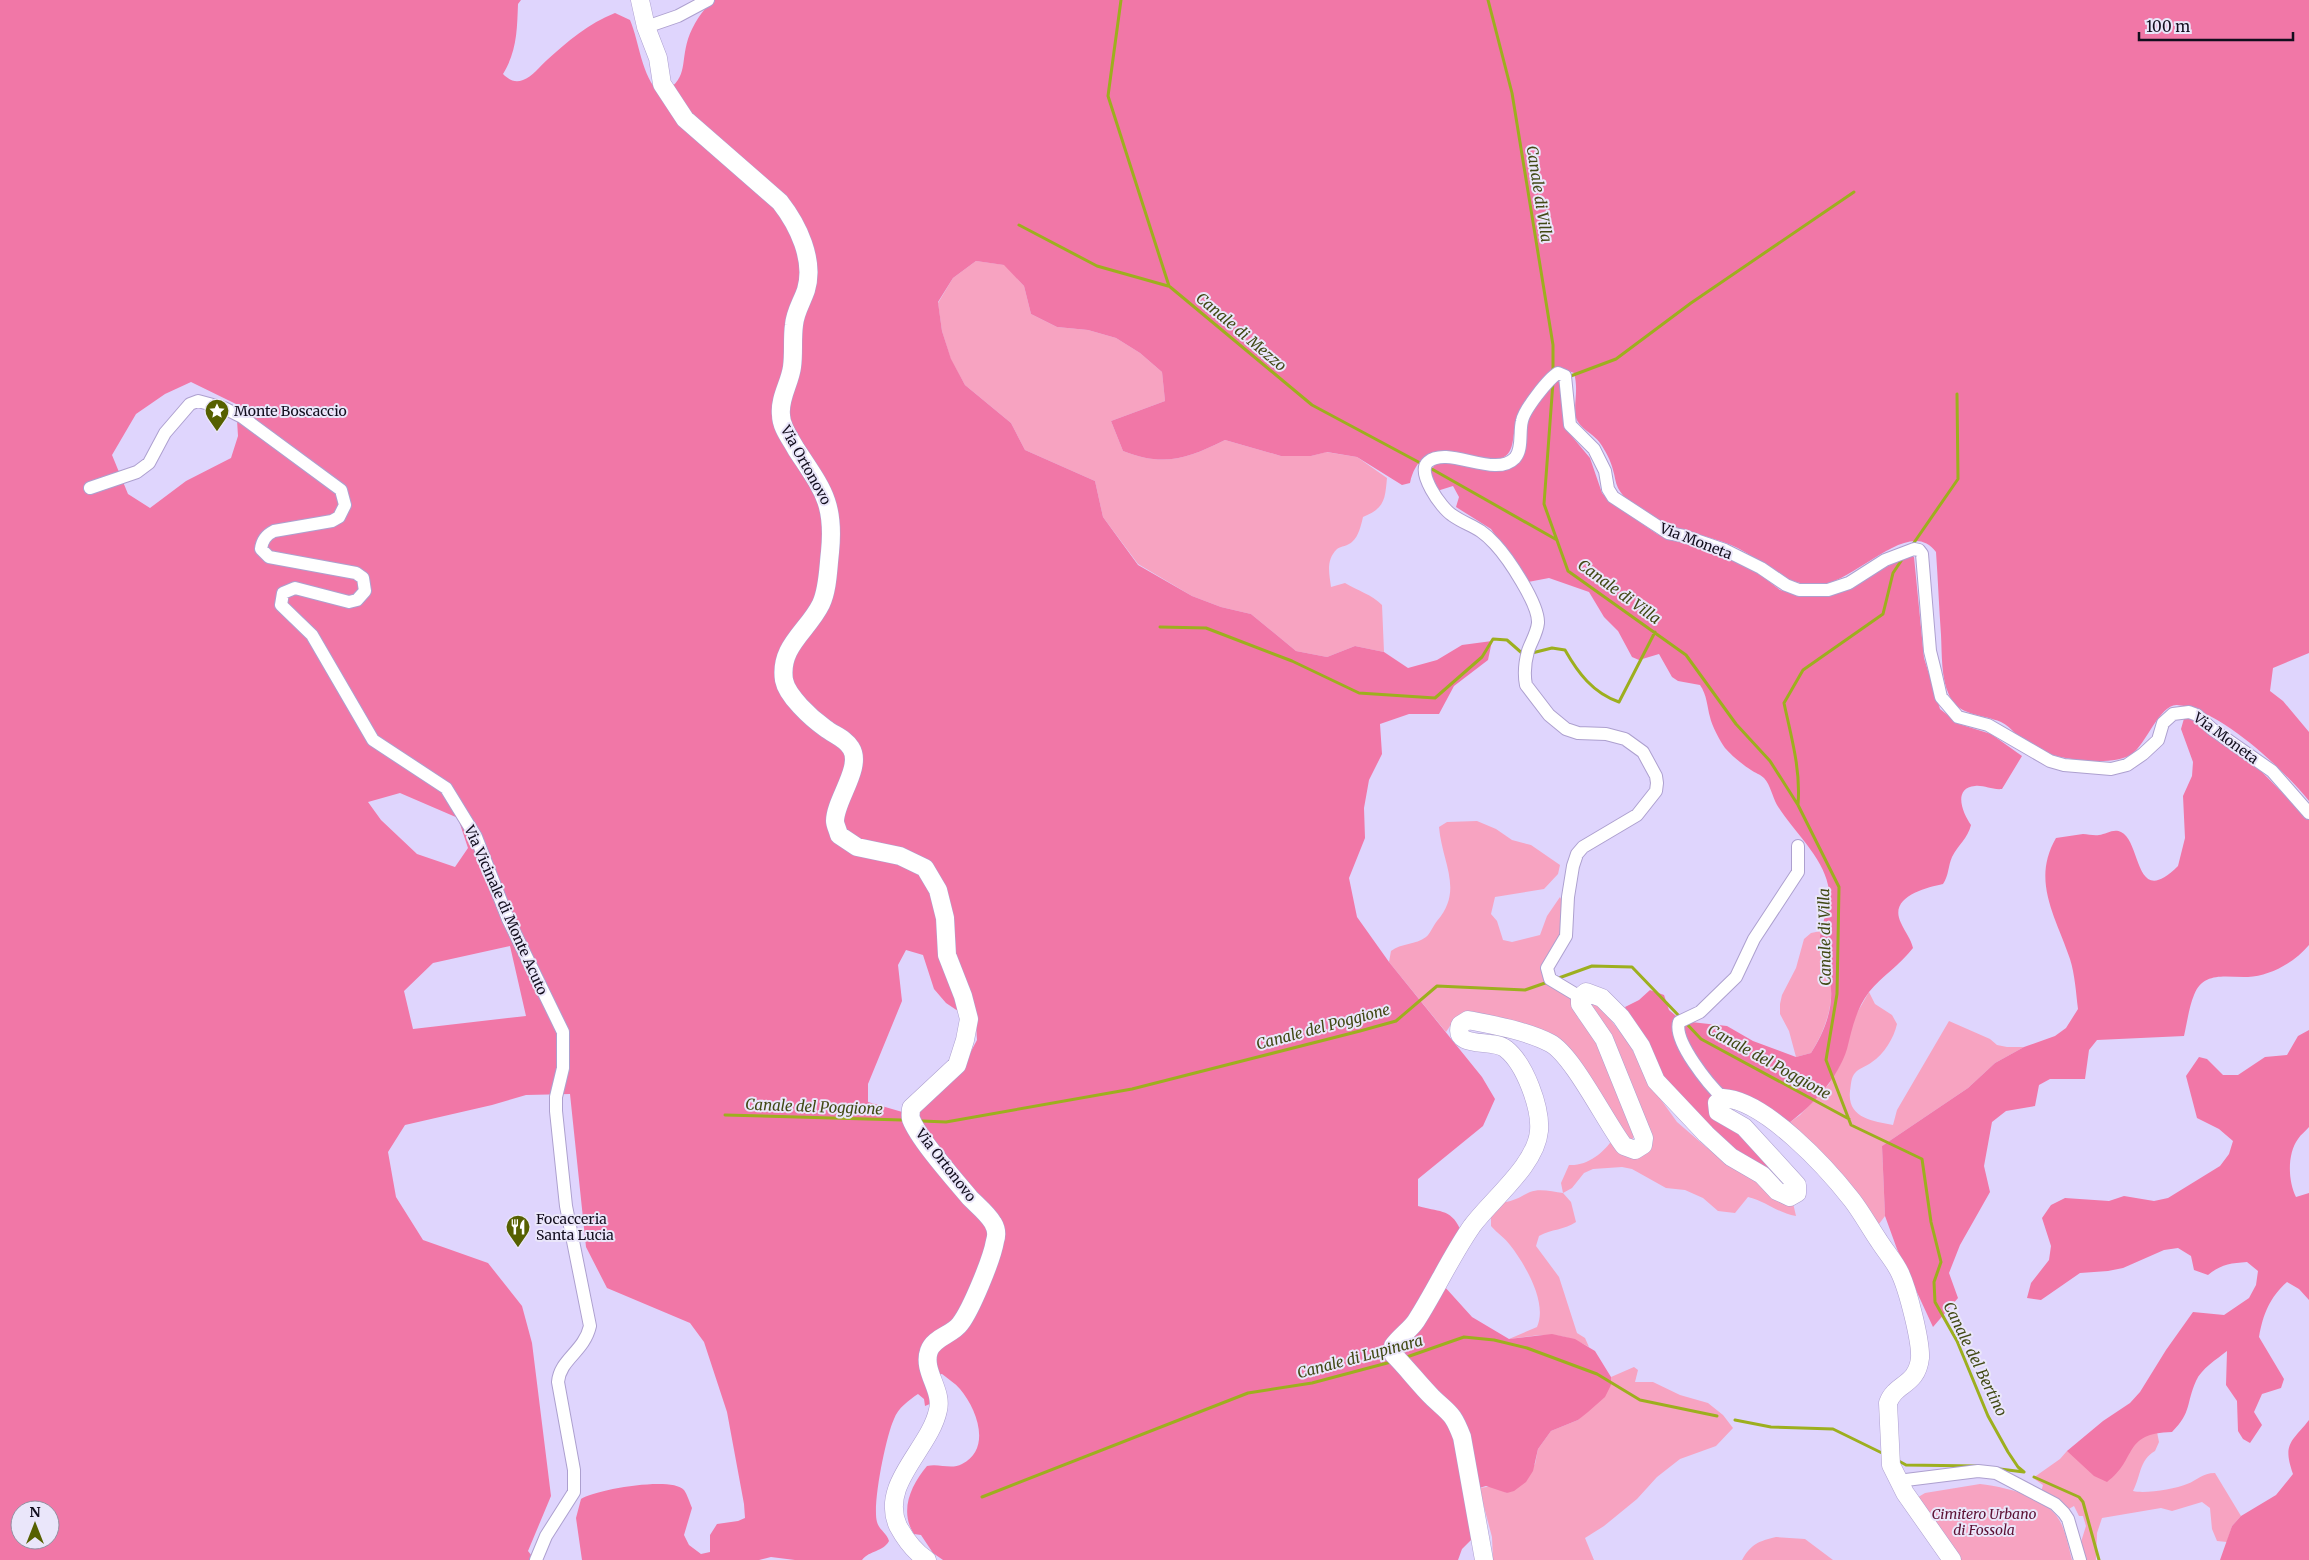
<svg xmlns="http://www.w3.org/2000/svg" width="2309" height="1560" font-family="Merriweather,serif">
<style>
.green{fill:#f7a3c1}
.forest{fill:#f177a7;fill-rule:evenodd}
.lines{fill:none;stroke-linecap:round;stroke-linejoin:round}
.stream{stroke:#9daf1e;stroke-width:3}
.street-casing{stroke:#ada0cf;stroke-width:14}
.secondary-casing{stroke:#ada0cf;stroke-width:19}
.street{stroke:#fff;stroke-width:12}
.secondary{stroke:#fff;stroke-width:18}
.labels{text-anchor:middle;stroke-width:4;stroke-linejoin:round;paint-order:stroke}
.poi-label{font-size:14px;fill:#120d1d;stroke:#eae6fa;text-anchor:start}
.street-label{font-size:14px;fill:#120d1d;stroke:#eae6fa}
.park-label{font-size:14px;font-style:italic;fill:#5c1134;stroke:#eae6fa}
.water-label{font-size:15px;font-style:italic;fill:#414914;stroke:#eae6fa}
</style>
<rect width="100%" height="100%" fill="#dfd5fd"/>
<path class="green" d="M976,261L1005,265L1024,286L1031,314L1057,327L1088,330L1116,338L1140,353L1162,372L1165,401L1111,421L1123,451C1163,467 1187,459 1225,440L1281,456H1311L1326,452L1357,457L1387,478C1385,499 1385,508 1363,517C1361,525 1359,536 1352,542C1348,546 1341,546 1337,549C1326,560 1329,572 1331,587L1345,583C1358,591 1371,594 1382,605L1384,652L1355,646L1327,657L1296,651L1251,614L1221,607L1192,596L1138,564L1103,517L1095,481L1025,450L1011,423L965,385L951,360L942,331L938,303L953,278Z
M1477,821L1496,829L1512,840L1531,845L1560,865L1558,874L1544,889L1495,897L1491,914L1497,921L1503,940L1512,942L1540,935L1547,916L1560,897C1565,905 1564,928 1559,937C1553,949 1546,956 1543,969L1572,995L1578,1018L1599,1041L1635,1134L1632,1140L1627,1136L1578,1063L1465,1013L1456,1017L1446,1032L1389,962L1391,951C1401,943 1416,945 1426,937C1430,934 1433,926 1437,921C1464,890 1442,863 1439,827L1447,822Z
M1821,931C1820,952 1829,965 1831,984C1833,1009 1824,1032 1811,1053L1796,1057L1789,1031L1780,1014V1004L1782,995L1796,968L1804,939L1811,933Z
M1869,992L1875,1004L1892,1015L1897,1024C1894,1038 1884,1054 1872,1062C1867,1066 1859,1068 1855,1073C1851,1077 1851,1085 1850,1091C1847,1118 1872,1121 1893,1125L1897,1110L1949,1021L1990,1039L1997,1045L2007,1047H2024L1995,1063L1968,1088L1882,1146L1885,1216L1876,1228L1789,1123L1800,1115L1829,1084L1840,1065L1854,1018Z
M1596,1001L1628,1042L1654,1090L1677,1122L1706,1147L1793,1203L1796,1216C1777,1213 1766,1201 1748,1197L1735,1213L1718,1211L1703,1198L1685,1190L1666,1188L1632,1169L1622,1167L1593,1169L1584,1173L1572,1188L1563,1193L1571,1202L1576,1222C1565,1230 1551,1229 1539,1236L1536,1246L1559,1277L1577,1333L1585,1338L1589,1347C1558,1330 1542,1335 1509,1339L1537,1327C1548,1303 1525,1264 1510,1245C1505,1238 1497,1233 1491,1226V1216L1504,1202C1515,1201 1521,1196 1530,1192C1540,1188 1553,1192 1563,1193L1561,1183L1569,1165C1588,1166 1603,1153 1613,1139L1647,1147L1589,1003Z
M1634,1367L1638,1370L1635,1382H1653L1680,1395L1708,1403L1723,1415L1733,1428L1716,1446L1680,1459L1657,1477L1637,1499L1604,1526L1585,1538L1594,1560H1493L1492,1537L1479,1488L1494,1486L1507,1493L1535,1464L1538,1449L1551,1431L1578,1420L1611,1385V1377Z
M2157,1432L2159,1442L2155,1451C2139,1460 2141,1476 2133,1491C2145,1494 2175,1489 2187,1484C2198,1480 2202,1473 2215,1473L2241,1516L2232,1526L2227,1542L2217,1541L2212,1529L2210,1508L2202,1502L2172,1511L2161,1508L2102,1518L2097,1533L2096,1560H2086L2081,1542L2086,1526L2083,1516H2079L2074,1506L2067,1510L2041,1492L2043,1485L2033,1478L2060,1459L2067,1451Z
M1980,1484C2005,1487 2048,1496 2061,1523C2066,1534 2069,1548 2072,1560H1957L1915,1499L1925,1493Z
M1776,1537L1805,1539L1833,1560H1742C1751,1544 1759,1541 1776,1537Z"/>
<path class="forest" d="M0,0H521L518,4C517,30 517,51 503,74C509,80 515,83 523,80C532,77 540,66 547,60C567,42 589,23 615,13L630,20C640,44 641,75 660,94C689,80 680,65 688,39C693,24 702,11 713,0H2309V653L2273,668L2270,691L2283,701L2309,732V801C2282,768 2220,709 2177,705C2160,704 2146,744 2132,754C2111,768 2051,759 2030,746C2019,740 2012,727 2001,722C1982,714 1958,716 1949,695C1941,678 1942,654 1941,635C1939,608 1938,580 1936,552C1908,514 1853,587 1815,585C1777,584 1763,558 1731,545C1696,531 1638,524 1618,488C1615,482 1615,476 1613,470C1611,461 1605,450 1600,443C1594,434 1579,428 1576,418C1573,405 1579,390 1574,373L1560,368C1546,385 1529,401 1518,420C1510,435 1518,456 1496,460C1461,455 1420,437 1410,483L1402,485L1357,457L1327,452L1311,456H1281L1225,440C1187,459 1163,467 1123,451L1111,421L1165,401L1162,372L1140,353L1116,338L1088,330L1057,327L1031,314L1024,286L1004,265L976,261L953,278L938,302L942,331L951,359L965,385L1011,423L1025,450L1095,481L1103,517L1138,565L1192,596L1221,607L1251,614L1296,651L1327,657L1355,646L1384,652L1408,668L1437,660L1462,645L1492,641L1488,660L1454,686L1439,714H1409L1380,724L1382,754L1369,780L1364,808L1365,838L1349,878L1357,917L1389,962L1482,1077L1495,1099L1483,1126L1418,1179V1206C1437,1212 1451,1208 1460,1229L1454,1240L1444,1286L1472,1317L1509,1339L1552,1334L1575,1339L1595,1351L1611,1377V1385L1605,1397L1588,1412L1578,1420L1551,1431L1538,1449L1533,1471L1526,1482L1514,1491L1507,1493L1486,1486L1479,1488L1472,1539L1462,1549L1458,1560H943L933,1553L921,1535L914,1534C899,1511 911,1485 927,1466C939,1463 951,1470 962,1464C992,1449 977,1409 960,1389C955,1383 948,1379 942,1374L935,1375L932,1403L925,1406L924,1399L918,1394C909,1400 898,1408 894,1419C886,1436 872,1505 877,1522C879,1530 887,1533 889,1541C883,1552 870,1550 862,1560H795L771,1557L759,1560H582L576,1518L581,1499C595,1490 671,1476 684,1490C687,1494 690,1503 692,1508L684,1535L689,1545L701,1554L710,1552V1535L717,1524L738,1521L745,1518L744,1504L727,1412L704,1342L690,1323L607,1288L586,1247L570,1094L526,1095L492,1105L405,1125L388,1152L396,1197L423,1240L488,1263L522,1306L532,1343L551,1496L528,1551L535,1560H0ZM191,382L236,404L238,436L231,458L186,481L150,508L128,494L112,455L136,414L165,394ZM400,793L458,818L468,848L455,867L417,854L381,820L368,802ZM510,946L526,1016L413,1029L404,991L433,963ZM906,950L923,955L934,989L946,1003L976,1023L977,1040L960,1072L916,1116L868,1102V1084L902,1001L898,965ZM20,1510H50V1540H20Z
M1557,379L1561,381L1565,428L1590,458L1602,493L1609,501L1657,534L1733,559L1757,572L1780,590L1808,597L1835,594L1907,556L1914,557L1924,658L1940,709L1959,724L1991,734L2022,756L2002,789C1992,790 1984,785 1975,786C1952,788 1963,814 1971,825C1968,838 1958,845 1952,857C1948,866 1949,875 1943,884C1925,888 1888,897 1901,923C1905,932 1911,939 1913,948C1900,965 1882,976 1869,992C1856,1009 1852,1029 1847,1049C1838,1078 1813,1105 1789,1123L1722,1092L1735,1125L1783,1183L1756,1162L1728,1144L1657,1071L1625,1007L1639,1000L1650,990L1664,995L1669,1010L1682,1021L1727,1026L1753,1041L1796,1057L1811,1053C1824,1033 1835,1006 1830,981C1827,969 1821,957 1820,944C1819,924 1833,905 1828,885C1822,856 1793,831 1777,805C1772,796 1771,786 1764,778C1760,774 1755,773 1751,770C1743,765 1731,755 1725,748C1720,741 1712,726 1710,717C1707,706 1707,695 1700,685L1678,681L1672,677L1659,654L1639,660L1632,657L1618,631L1604,617L1589,592L1549,578L1528,582L1491,529L1456,507L1459,497L1453,486L1437,491L1428,474L1438,461L1515,465C1532,444 1520,436 1529,415Z
M2185,715L2197,721L2261,771L2309,820V945C2295,962 2270,976 2248,977C2228,978 2204,970 2194,995C2189,1007 2187,1023 2184,1036L2097,1040L2089,1050L2085,1079H2050L2039,1085L2035,1106L2006,1111L1992,1122L1984,1166L1990,1192L1960,1245L1949,1273L1958,1298L1933,1327L1897,1249L1885,1216L1882,1146L1968,1088L1995,1063L2024,1047L2055,1036L2066,1028L2078,1009C2076,993 2075,975 2070,959C2056,917 2031,881 2056,838C2065,837 2074,835 2083,834C2088,834 2094,836 2099,835C2106,834 2114,828 2121,832C2142,842 2134,910 2178,866L2185,838L2183,796L2192,776L2193,762L2181,729Z
M2309,1030V1127C2306,1131 2301,1134 2298,1139C2287,1154 2288,1181 2296,1197L2309,1193V1300L2299,1289L2287,1282C2270,1297 2263,1314 2259,1337L2284,1379L2281,1388L2262,1394L2254,1412L2262,1425L2250,1443L2243,1439L2238,1431L2237,1401L2226,1385L2227,1351C2217,1359 2201,1369 2196,1381C2186,1403 2192,1412 2172,1432C2122,1433 2138,1459 2107,1482L2094,1476L2067,1451L2103,1421L2130,1403L2140,1392L2166,1350L2193,1312L2224,1315L2249,1298L2256,1285L2258,1271L2247,1262C2230,1263 2220,1265 2208,1275L2194,1270L2191,1256L2178,1248L2164,1250L2123,1268L2108,1271L2080,1273L2041,1300L2027,1298L2031,1283L2049,1260L2051,1246L2042,1218L2051,1205L2065,1198L2109,1201L2124,1196L2154,1201L2168,1198L2220,1166L2229,1154L2233,1141L2219,1129L2197,1118L2186,1076L2199,1057L2207,1059L2223,1075H2238L2265,1057L2287,1055L2298,1036Z
M2309,1420V1560H2220L2232,1526L2241,1516L2276,1495L2293,1474C2282,1443 2292,1442 2309,1420Z"/>
<g class="lines">
<path class="stream" d="M1121,0L1108,96L1169,286L1312,405L1424,465
M1488,0L1512,93L1553,345V373
M1019,225L1097,266L1168,286
M1568,377L1616,359L1691,303L1854,192
M1553,382L1544,504L1568,571L1686,655L1736,724L1770,761L1798,805L1839,887L1837,994L1826,1060L1851,1125L1922,1159L1931,1222L1941,1262L1934,1282L1935,1302L1957,1341L1988,1416L2008,1452L2018,1467L2024,1472
M1430,468L1557,540
M1911,547L1958,479L1957,394
M1160,627L1206,628L1292,661L1359,693L1435,698L1482,657L1493,639L1507,640L1523,654
M1532,653L1552,648L1565,650C1578,673 1593,693 1619,702L1655,632
M1798,804C1801,770 1791,736 1784,703L1803,670L1883,614L1893,573L1903,558
M1556,979L1592,966L1632,967L1681,1018
M1685,1022L1701,1039L1849,1119
M725,1115L902,1120
M922,1121L946,1122L1132,1089L1360,1031L1396,1021L1437,986L1525,990L1548,982
M1404,1358L1464,1337L1494,1340L1527,1348L1597,1374L1640,1400L1717,1416
M1735,1420L1771,1427L1833,1429L1884,1454
M1897,1460L1906,1465L1977,1466
M2000,1469L2024,1472
M2034,1477L2079,1497L2083,1502L2099,1560
M982,1497L1248,1393L1312,1383L1391,1362"/>
<defs>
<path id="street" d="M646,27L678,16L708,0
M90,488L137,472L149,463L165,433L190,404L198,401L224,408L242,417L341,490L345,505L339,517L332,521L274,531C266,535 262,540 261,549L269,557L356,573L363,578L365,591L357,600L349,602L295,588L283,593L281,605L312,635L373,740L446,788L476,837L508,919L563,1032V1068L556,1097V1111L566,1206L590,1326C584,1352 560,1359 558,1382L574,1470V1492L546,1536L536,1560
M1580,997L1550,979L1547,968L1566,936L1568,897L1573,866L1577,854L1583,847L1637,815L1656,791L1657,783L1656,776L1643,752L1625,739L1606,734L1578,733L1566,729L1549,715L1526,685C1524,675 1525,662 1528,651C1531,642 1537,633 1538,623C1539,604 1508,558 1495,544C1478,525 1469,527 1452,515C1441,508 1416,472 1428,462C1448,445 1495,479 1515,458C1523,449 1519,432 1522,421C1524,410 1548,379 1558,373L1565,376L1570,425L1594,449L1605,471L1608,489L1613,497L1668,533L1684,536L1725,550L1761,568L1786,585L1799,590H1828L1849,583L1885,560L1914,549L1919,550L1922,554L1930,651L1935,671L1941,697L1958,717L1988,725L2050,761L2064,765L2111,769L2127,765L2143,754L2158,740L2163,723L2173,714L2189,712L2197,715L2212,729L2272,771L2309,813
M1723,1098C1709,1085 1673,1041 1679,1022L1700,1012L1736,977L1754,939L1798,872V846
M1898,1481L1978,1471L1996,1473L2055,1504L2064,1513L2068,1519L2080,1560"/>
<path id="secondary" d="M640,0L646,27L658,58L662,84L685,119L780,202C798,225 815,260 806,290C802,302 795,312 794,325C792,339 794,353 792,367C790,383 779,398 781,415C781,427 790,438 796,449C822,489 835,502 830,552C828,569 828,589 821,604C808,631 779,646 784,680C787,696 811,718 825,728C834,735 845,738 851,748C863,767 835,800 835,821C835,825 838,830 839,835L857,847L900,856L925,868L938,890L945,918L947,955L963,996L969,1019L965,1040L957,1065L911,1108C911,1112 910,1116 911,1119C919,1140 955,1180 970,1198C978,1206 988,1214 993,1223C996,1228 997,1235 995,1241C992,1259 971,1310 960,1324C952,1335 934,1337 929,1351C922,1371 943,1390 938,1410C930,1449 879,1484 898,1526C905,1539 915,1552 927,1560
M1484,1560L1462,1437C1453,1413 1450,1414 1433,1398C1419,1384 1407,1368 1393,1354V1346C1400,1336 1410,1330 1416,1321C1436,1290 1451,1256 1472,1226C1492,1199 1536,1165 1539,1131C1541,1108 1525,1064 1506,1049C1493,1038 1453,1050 1460,1025L1468,1020C1494,1025 1527,1031 1550,1043C1573,1055 1606,1123 1624,1146L1635,1150L1643,1145L1644,1138L1604,1039L1580,1004V997L1586,992L1602,998L1621,1017L1641,1046L1656,1081L1706,1134L1731,1157L1762,1175L1777,1191L1790,1197L1797,1193V1185L1744,1127L1718,1112L1717,1103L1723,1098C1765,1100 1827,1168 1852,1200C1862,1213 1870,1228 1879,1241C1886,1252 1895,1262 1900,1273C1908,1290 1921,1341 1920,1358C1917,1386 1895,1383 1888,1403L1891,1465L1905,1493L1952,1560"/>
</defs>
<use href="#street" class="street-casing"/>
<use href="#secondary" class="secondary-casing"/>
<use href="#street" class="street"/>
<use href="#secondary" class="secondary"/>
</g>
<defs>
<symbol id="sight-pin" viewBox="-11 -11 22 30"><path d="M0 17L-7.5 6A9.5 9.5 0 1 1 7.5 6Z" fill="#566000" stroke="#eae6fa"/><path d="M0-6L1.8-2.2L6-1.7L2.9 1.2L3.7 5.4L0 3.3L-3.7 5.4L-2.9 1.2L-6-1.7L-1.8-2.2Z" fill="#fff"/></symbol>
<symbol id="restaurant-pin" viewBox="-11 -11 22 30"><path d="M0 17L-7.5 6A9.5 9.5 0 1 1 7.5 6Z" fill="#566000" stroke="#eae6fa"/><path d="M-5-6h1v4h1v-4h1v4h1v-4h1v5L-1.5 .5V6h-2V.5L-5-1ZM5-6V6H3V1.5H1.5Q1.5-4 5-6Z" fill="#fff"/></symbol>
</defs>
<g fill-rule="evenodd">
<use href="#sight-pin" x="203" y="397" width="28" height="38"/>
<use href="#restaurant-pin" x="504" y="1213" width="28" height="38"/>
</g>
<g class="labels">
<g class="poi-label">
<text x="234" y="416">Monte Boscaccio</text>
<text x="536" y="1224">Focacceria<tspan x="536" dy="16">Santa Lucia</tspan></text>
</g>
<g class="street-label">
<text transform="translate(806 465) rotate(61)" y="5">Via Ortonovo</text>
<text transform="translate(1696 541) rotate(21)" y="5">Via Moneta</text>
<text transform="translate(2226 738) rotate(36)" y="5">Via Moneta</text>
<text transform="translate(506 910) rotate(66)" y="5">Via Vicinale di Monte Acuto</text>
<text transform="translate(946 1165) rotate(52)" y="5">Via Ortonovo</text>
</g>
<g class="park-label">
<text x="1984" y="1519">Cimitero Urbano<tspan x="1984" dy="16">di Fossola</tspan></text>
</g>
<g class="water-label">
<text transform="translate(1539 194) rotate(81)" y="5">Canale di Villa</text>
<text transform="translate(1241 332) rotate(40)" y="5">Canale di Mezzo</text>
<text transform="translate(1619 592) rotate(36)" y="5">Canale di Villa</text>
<text transform="translate(1825 937) rotate(-91)" y="5">Canale di Villa</text>
<text transform="translate(1323 1027) rotate(-15)" y="5">Canale del Poggione</text>
<text transform="translate(1769 1062) rotate(29)" y="5">Canale del Poggione</text>
<text transform="translate(814 1107) rotate(2)" y="5">Canale del Poggione</text>
<text transform="translate(1360 1357) rotate(-15)" y="5">Canale di Lupinara</text>
<text transform="translate(1975 1359) rotate(64)" y="5">Canale del Bertino</text>
</g>
</g>
<g transform="translate(35 1525)"><circle r="24" fill="#eae6fa" stroke="#948fa2"/>
<path d="M0-4L9 19L0 12L-9 19Z" fill="#566000"/>
<text y="-8" font-size="14" font-weight="bold" text-anchor="middle" fill="#120d1d">N</text>
</g>
<path d="M2139 32v8h154v-8" fill="none" stroke="#120d1d" stroke-width="2.5"/>
<text x="2146" y="32" font-size="15" fill="#120d1d" stroke="#eae6fa" stroke-width="4" paint-order="stroke">100 m</text>
</svg>
